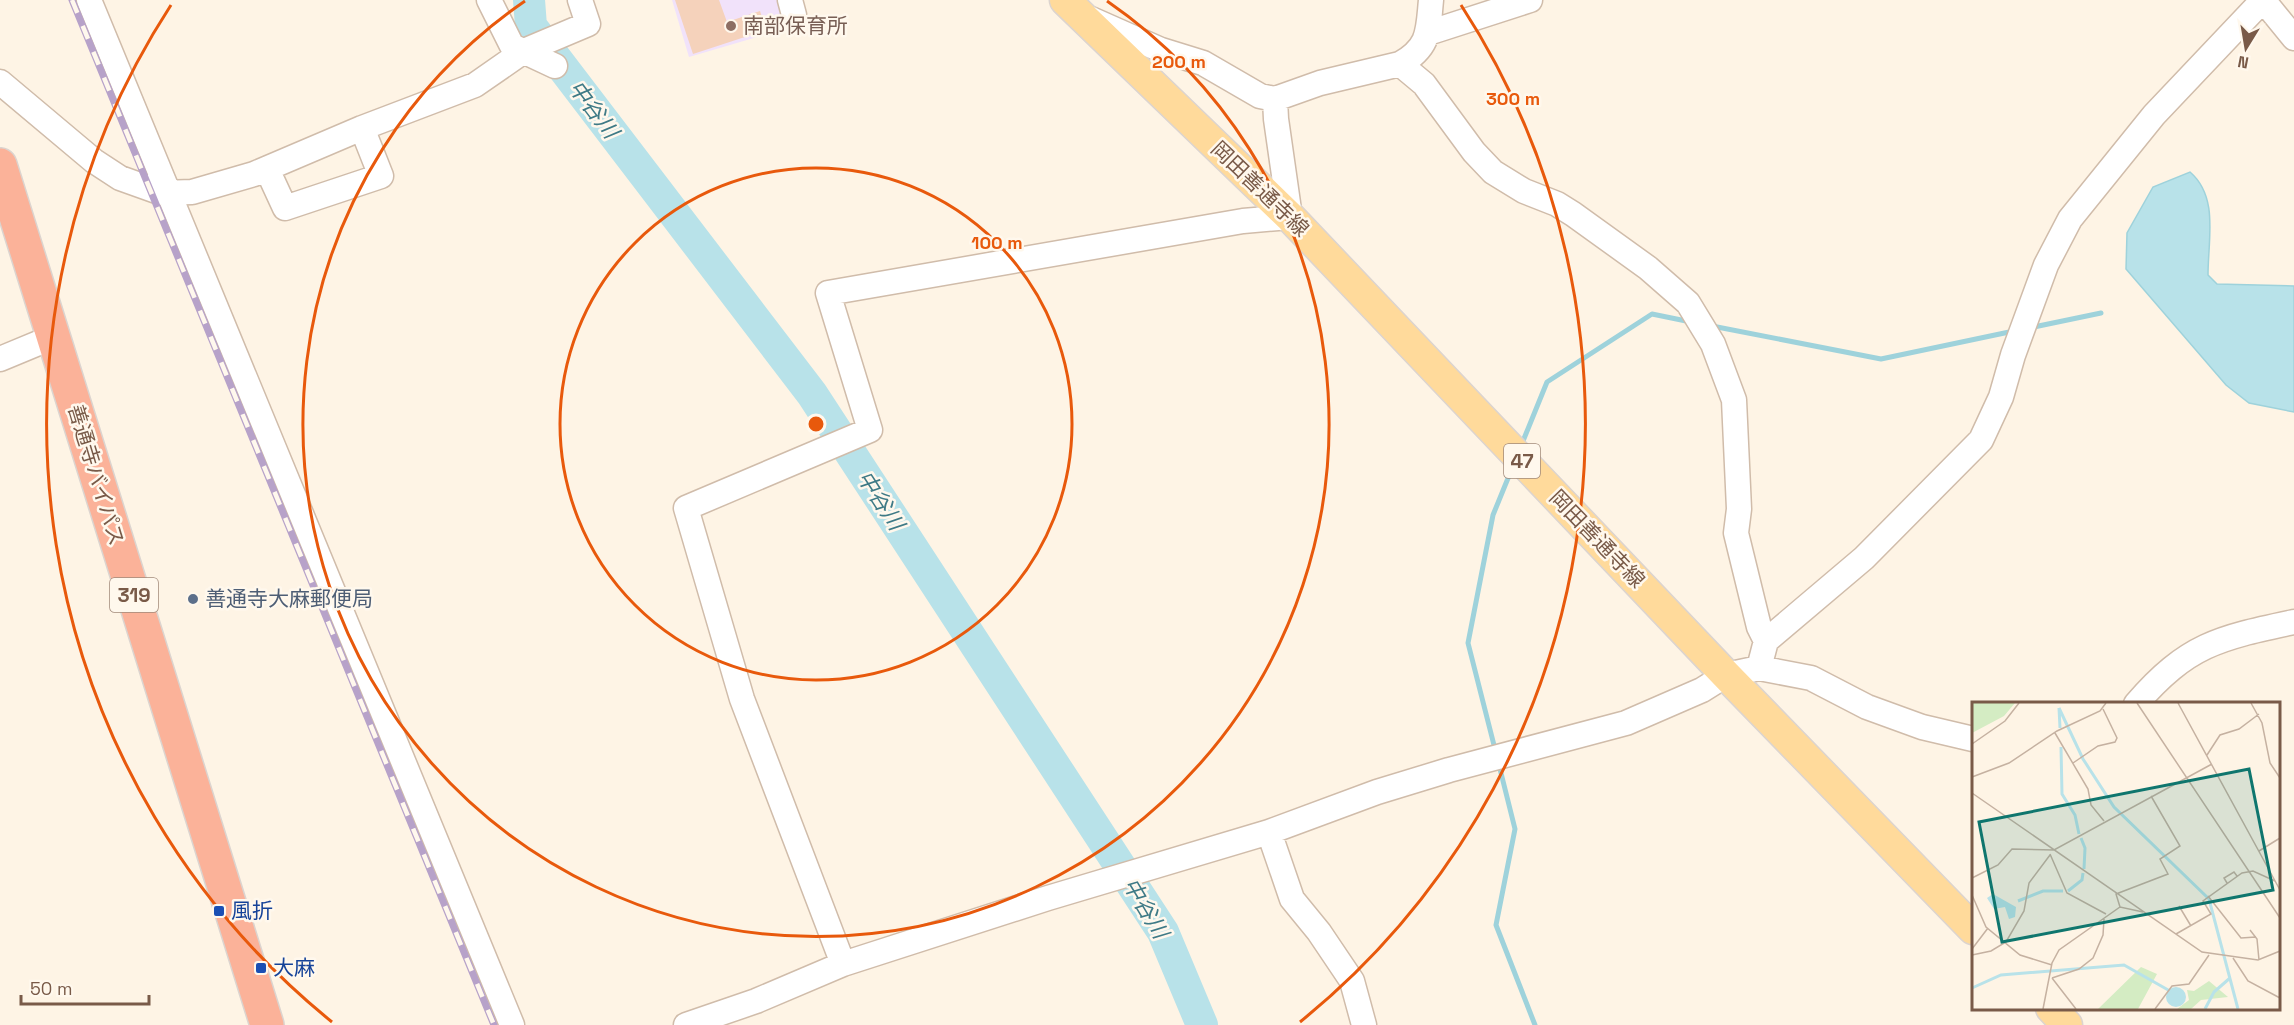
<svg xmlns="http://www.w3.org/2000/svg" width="2294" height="1025" font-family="'Space Grotesk','Noto Sans JP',sans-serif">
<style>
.education{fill:#f1e2fa}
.water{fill:#b8e2e9;stroke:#9ed2db;stroke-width:1.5}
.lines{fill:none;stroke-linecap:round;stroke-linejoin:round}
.stream{stroke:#9ed2db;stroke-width:5}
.river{stroke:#b8e2e9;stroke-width:32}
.building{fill:#f5d2bb}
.minor-casing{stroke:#d0bcaa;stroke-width:27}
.major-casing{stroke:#dcd4cf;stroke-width:33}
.highway-casing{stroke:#dcd4cf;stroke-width:36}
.minor{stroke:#fff;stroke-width:24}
.major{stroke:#ffda9b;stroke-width:30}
.highway{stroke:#fbb299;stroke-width:33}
.rail-casing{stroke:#b7a2c9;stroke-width:7}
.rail{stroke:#fff8ed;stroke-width:4.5;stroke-dasharray:14;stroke-linecap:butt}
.ring{fill:none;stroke:#e8590c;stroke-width:3}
.education-dot{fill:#8d6e63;stroke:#fff8ed;stroke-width:2}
.service-dot{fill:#5c6f8a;stroke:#fff8ed;stroke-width:2}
.transit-dot{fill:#1a4fb4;stroke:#fff8ed;stroke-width:2}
.labels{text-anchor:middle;stroke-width:5;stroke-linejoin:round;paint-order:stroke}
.shield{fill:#fff8ed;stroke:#a1897a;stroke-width:1.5}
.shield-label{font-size:20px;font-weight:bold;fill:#795a48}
.education-label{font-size:21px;fill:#785e54;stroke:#fff8ed;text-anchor:start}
.street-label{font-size:21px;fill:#795a48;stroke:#fff8ed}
.service-label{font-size:21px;fill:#4e5e75;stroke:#fff8ed;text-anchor:start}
.transit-label{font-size:21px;fill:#164399;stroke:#fff8ed;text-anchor:start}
.water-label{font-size:22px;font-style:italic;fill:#3e7a86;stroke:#fff8ed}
.inset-river{fill:none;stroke:#b8e2e9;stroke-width:3}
.inset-road{fill:none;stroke:#c5b1a1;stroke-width:1.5}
.view{fill:#0f766e;fill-opacity:0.15;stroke:#0f766e;stroke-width:3}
.inset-edge{fill:none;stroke:#795a48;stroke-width:3}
.centre{fill:#e8590c;stroke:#fff8ed;stroke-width:3}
.ring-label{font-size:18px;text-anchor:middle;font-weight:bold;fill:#e8590c;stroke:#fff8ed;stroke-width:5;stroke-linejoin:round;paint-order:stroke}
</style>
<rect width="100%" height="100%" fill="#fef4e5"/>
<path class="education" d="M672,0H781L786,22L781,30L689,57Z"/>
<path class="water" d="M2190,172C2219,197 2208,239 2208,275L2217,284L2294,286V412L2249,403L2226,385L2126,269L2127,233L2153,187Z"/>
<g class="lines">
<path class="stream" d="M1712,326L1881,359L2014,331
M2029,328L2101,313
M1521,446L1547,382L1652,314L1691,322
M1496,753L1468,643L1493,515L1513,466
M1499,765L1515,829L1496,925L1535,1025"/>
<path class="river" d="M529,0L531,26L812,394L1163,932L1202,1025"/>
</g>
<path class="building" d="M675,0H719L727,22L760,11L766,30L693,54Z"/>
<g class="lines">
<defs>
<path id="minor" d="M89,0L512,1025
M489,0L512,46L555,66
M790,0L794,15
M2263,0L2294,38
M1091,19L1161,50L1203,63L1260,96L1275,99L1320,83L1400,64C1430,47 1428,31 1431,0
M1428,33L1530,0
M1400,64L1424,84L1474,152L1493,172L1524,191L1557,204L1573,214L1648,268L1688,303L1713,344L1734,400L1739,509L1736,533L1759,627L1766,641
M0,82L94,161L120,178L162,193L192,192L254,174L362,128L475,85L524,51L588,24L580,0
M267,169L285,208L381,176L362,128
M0,359L53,337
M1759,668L1766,641L1864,558L1981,440L2001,397L2013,355L2046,265L2070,219L2154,115L2263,0
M2136,704C2188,644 2219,638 2294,622
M1269,832L1292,899L1319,932L1352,981L1364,1025
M843,964L742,699L686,508L870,430L828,293L1243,221L1290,217L1276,119L1275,99
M686,1025L756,1001L843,964L1048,898L1269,832L1377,792L1449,770L1626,723L1702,690L1726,675L1759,668L1811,678L1867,707L1922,727L1973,739"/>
<path id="major" d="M1065,0L1290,217L1726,675L1973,929
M2051,1008L2067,1025"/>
<path id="highway" d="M0,165L267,1025"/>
</defs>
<use href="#minor" class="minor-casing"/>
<use href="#major" class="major-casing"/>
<use href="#highway" class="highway-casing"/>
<use href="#minor" class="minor"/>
<use href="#major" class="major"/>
<use href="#highway" class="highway"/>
<defs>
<path id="rail" d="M72,0L494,1025"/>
</defs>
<use href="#rail" class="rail-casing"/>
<use href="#rail" class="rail"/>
</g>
<g class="ring">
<circle cx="816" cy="424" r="256"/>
<path d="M1107 1A513 513 0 1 1 525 1"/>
<path d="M332 1022A769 769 0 0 1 171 5M1461 5A769 769 0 0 1 1300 1022"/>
</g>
<circle class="education-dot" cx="731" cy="26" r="6"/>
<circle class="service-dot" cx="193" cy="599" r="6"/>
<g class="transit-dot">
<rect x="213" y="905" width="12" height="12" rx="3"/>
<rect x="255" y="962" width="12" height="12" rx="3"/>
</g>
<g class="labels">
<g class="shield">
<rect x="1504" y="444" width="36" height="34" rx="4.5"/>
<rect x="110" y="578" width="48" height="34" rx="4.5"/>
</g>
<g class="shield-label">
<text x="1522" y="468">47</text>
<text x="134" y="602">319</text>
</g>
<g class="education-label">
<text x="743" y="33">南部保育所</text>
</g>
<g class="street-label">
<text transform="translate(1260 189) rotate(44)" y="7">岡田善通寺線</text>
<text transform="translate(96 475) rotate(73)" y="7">善通寺バイパス</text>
<text transform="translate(1597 539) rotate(46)" y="7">岡田善通寺線</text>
</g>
<g class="service-label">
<text x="205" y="606">善通寺大麻郵便局</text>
</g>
<g class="transit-label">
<text x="231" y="918">風折</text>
<text x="273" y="975">大麻</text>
</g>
<g class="water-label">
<text transform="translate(594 109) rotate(53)" y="8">中谷川</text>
<text transform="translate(881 500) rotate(57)" y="8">中谷川</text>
<text transform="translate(1146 908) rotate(59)" y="8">中谷川</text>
</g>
</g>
<g transform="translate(1972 702)">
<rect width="308" height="308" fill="#fef4e5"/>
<path d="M1,1H43L32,14L0,31ZM169,265L185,272L166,307H126ZM237,279L256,295L229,298L219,307H205L217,298L215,288L222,289Z" fill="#d4ecc3"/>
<path d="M21,192L44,205L43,215L37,217L33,205L22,207L15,196ZM194 295a10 10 0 1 1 20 0a10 10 0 1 1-20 0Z" fill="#b8e2e9"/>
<path class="inset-river" d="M87,6L88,26M87,6L111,57L142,105L237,197L266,307M89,45L90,92L103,113L107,132M109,136L113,146L112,167M96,189L110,178L111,171M46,199L71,189H91M0,286L29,273L152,263L198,289M233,307L242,290L258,276"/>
<path class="inset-road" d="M165,1L308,216M206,1L308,188M279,1L290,21L298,61L308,76M83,31L116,87L119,103L132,119M0,42L33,19L47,1M235,53L248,33L267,27L287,12M101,61L126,44L143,40L145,36L131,7M0,75L37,61L85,29L128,9L134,1M0,91L230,250L286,258L308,249M287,149L308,136M78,152L95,191L134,212M0,176L26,163L40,147L82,148L240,62M255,181L252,176L262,170L265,174M0,193L14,225L48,253L80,263M236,194L269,236L284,235M207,204L219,224M148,205L144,192L196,172L188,157L208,144L179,94M278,228L285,237L287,258M204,232L239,212L231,199L270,171L281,169L303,179M0,247L16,226M0,253L19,249L34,240L52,209L57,181L78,153M261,256L276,279L308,296M80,276L107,267L121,256L131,233L132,217M80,276L104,307M71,307L80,261L87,248L148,205L171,210M183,307L200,284L217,282L237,253"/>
<path class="view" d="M277,67L301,188L30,240L7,120Z"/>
<rect width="308" height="308" class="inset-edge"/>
</g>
<circle cx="816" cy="424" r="9" class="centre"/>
<g class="ring-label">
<text x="1179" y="68">200 m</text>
<text x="1513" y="105">300 m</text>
<text x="997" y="249">100 m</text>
</g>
<g transform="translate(2246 48) rotate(191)" stroke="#fff8ed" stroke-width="4.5" paint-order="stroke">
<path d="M0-4.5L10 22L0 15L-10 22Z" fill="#795a48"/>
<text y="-9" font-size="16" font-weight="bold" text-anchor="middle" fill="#795a48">N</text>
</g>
<path d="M21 995v9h128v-9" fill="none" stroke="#795a48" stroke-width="3"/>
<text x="30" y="995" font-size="18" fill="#795a48" stroke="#fff8ed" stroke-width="4.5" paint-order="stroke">50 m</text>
</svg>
